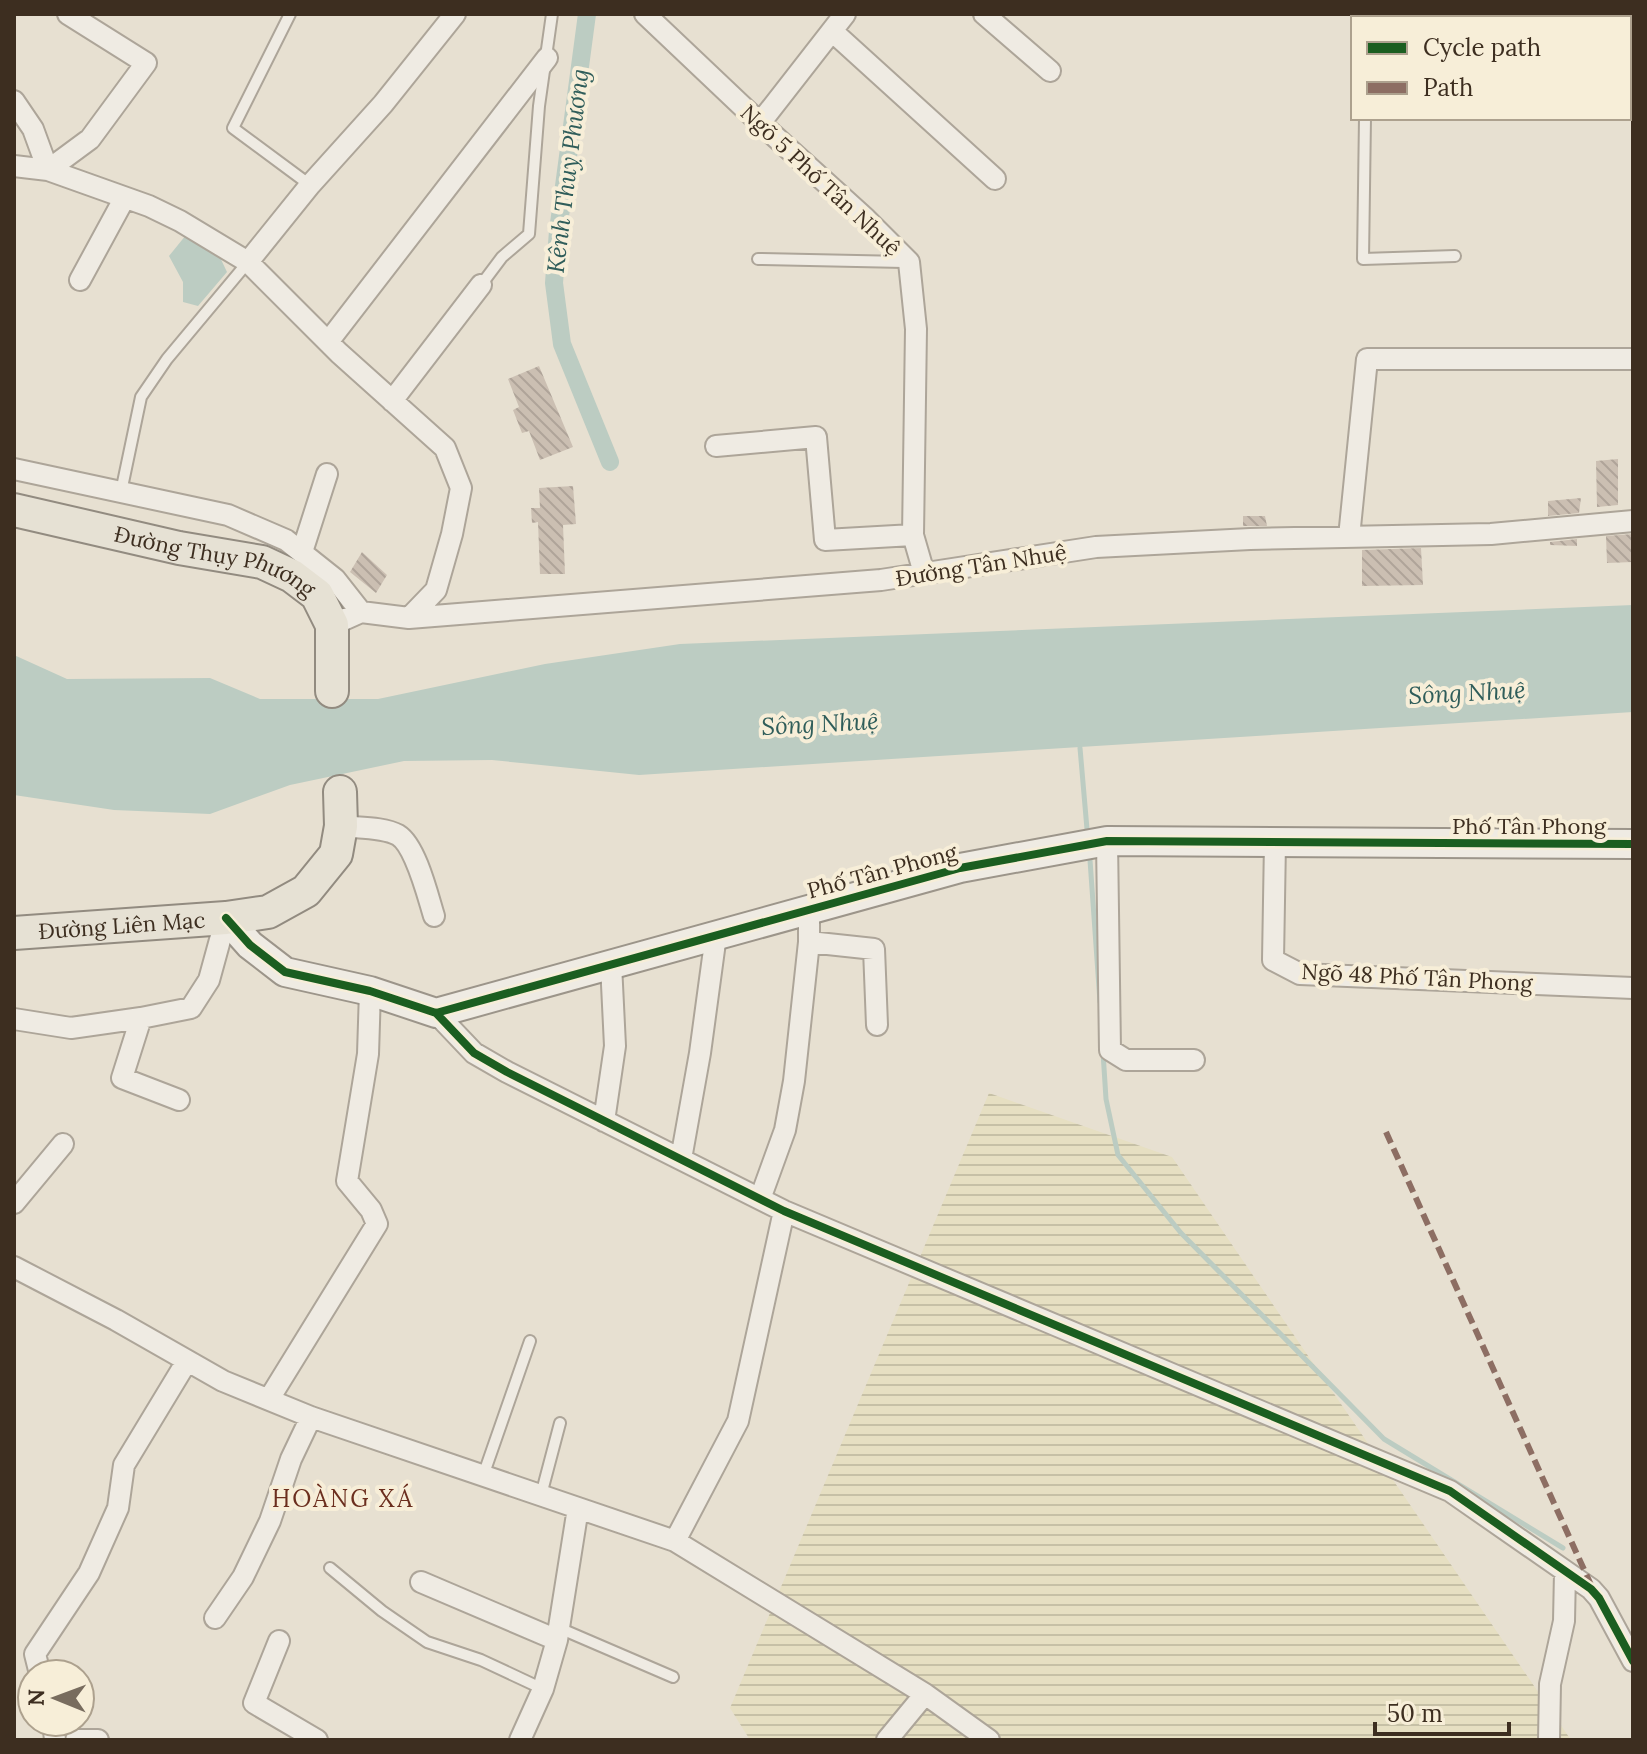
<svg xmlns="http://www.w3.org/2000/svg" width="1647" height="1754" font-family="Lora,serif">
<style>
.farmland{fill:url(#farmland-rules)}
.water{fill:#bcccc2}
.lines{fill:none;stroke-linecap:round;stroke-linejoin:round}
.stream{stroke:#bcccc2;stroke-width:5}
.canal{stroke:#bcccc2;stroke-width:18}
.building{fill:url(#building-back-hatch)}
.lane-casing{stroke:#ada599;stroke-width:14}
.street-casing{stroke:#ada599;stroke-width:24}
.secondary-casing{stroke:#9c958a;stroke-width:32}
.primary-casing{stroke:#928b80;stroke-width:36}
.lane{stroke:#efebe3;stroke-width:10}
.street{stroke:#efebe3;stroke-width:20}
.secondary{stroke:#efebe3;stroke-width:28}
.primary{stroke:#e6e1d4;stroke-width:32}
.quiet{stroke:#8d6e63;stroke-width:6;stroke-dasharray:12 6;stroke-linecap:butt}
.cycleway-casing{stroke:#f7eed8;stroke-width:13}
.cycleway{stroke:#1b5e20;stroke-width:8}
.labels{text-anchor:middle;stroke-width:8;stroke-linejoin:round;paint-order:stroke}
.street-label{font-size:22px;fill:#3d2e20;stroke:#f7eed8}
.water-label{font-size:24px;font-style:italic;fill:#2f5d5a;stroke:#f7eed8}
.neighbourhood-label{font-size:24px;letter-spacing:2px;fill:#6b2e1e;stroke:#f7eed8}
</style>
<defs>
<pattern id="farmland-rules" width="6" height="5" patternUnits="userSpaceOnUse" patternTransform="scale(2)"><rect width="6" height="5" fill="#e6dfc2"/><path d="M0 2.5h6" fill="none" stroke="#c6c0a6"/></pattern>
<pattern id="building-back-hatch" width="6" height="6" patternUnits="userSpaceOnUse" patternTransform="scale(2)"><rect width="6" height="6" fill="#cbbfb2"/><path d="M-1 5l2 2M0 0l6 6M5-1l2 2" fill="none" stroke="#afa499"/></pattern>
</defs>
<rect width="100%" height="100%" fill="#e7e0d1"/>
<path class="farmland" d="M989,1093L1172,1157L1571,1740H750L730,1708Z"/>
<path class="water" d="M186,235L217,251L227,272L198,306L183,302V282L169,256Z
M1633,605V712L639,775L492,760L404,761L290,785L210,814L114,810L14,795V655L67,679L210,678L260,699H378L545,664L680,644Z"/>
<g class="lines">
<path class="stream" d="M1080,748L1087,829
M1090,860L1100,1002
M1103,1052L1106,1099L1118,1155L1181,1233L1384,1439L1563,1548"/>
<path class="canal" d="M587,14L558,231L554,283L562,344L610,462"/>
</g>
<path class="building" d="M539,366L573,447L540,460L529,431L522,433L513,410L519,407L508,379Z
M1618,459V505L1597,507L1596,461Z
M573,486L576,524L563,525L565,574H540L538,522L532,523L531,508H540L539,488Z
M1581,498L1579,513L1548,516V501Z
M1243,516H1265L1267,526H1243Z
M1633,534V562L1607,563L1606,536Z
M1577,539V546L1550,545V542Z
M1421,548L1423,585L1362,586V550Z
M362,552L387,575L376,593L350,572Z"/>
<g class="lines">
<defs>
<path id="lane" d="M290,14L233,128L310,185
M1367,18V14
M1365,118L1363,259L1455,256
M758,259L904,262
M481,285L502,257L529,234L539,106L552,14
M121,492L141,397L167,359L248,262
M483,1476L530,1341
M541,1495L560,1423
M330,1568L382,1611L427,1642L481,1660L543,1689
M559,1628L673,1677"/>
<path id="street" d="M645,14L760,123L866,219L909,262L916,329L913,535L924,573
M984,14L1050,71
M832,31L995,179
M14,101L33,129L48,170L149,206L180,221L248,262L339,353L445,448L461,488L452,534L436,590L409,618
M760,123L845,14
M14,166L48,170L90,139L146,63L68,14
M248,262L310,185L383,104L455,14
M80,280L124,199
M328,342L547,58
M392,401L481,285
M716,446L816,437L825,540L913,535
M14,469L228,515L286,540L335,579L361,612
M1349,537L1367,359H1633
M302,552L327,474
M332,625L361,612L409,618L881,580L1096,547L1250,539L1491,534L1633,521
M341,826C358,828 384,827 398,835C416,846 428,897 434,916
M1107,841L1110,1050L1126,1060H1194
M1275,842L1273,960L1300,974L1633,988
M809,942L874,949L877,1025
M436,1013L474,1053L507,1072L784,1211L1450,1491L1591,1589L1599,1598L1633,1661
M141,1018L122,1078L179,1100
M14,1019L71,1028L141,1018L191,1008L209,980L226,918
M604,1121L615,1046L611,964
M681,1159L700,1053L716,935
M760,1199L785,1130L794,1081L809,942V910
M14,1203L63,1144
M14,1267L116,1320L223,1381L311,1417L675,1541L925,1694L989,1740
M269,1399L377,1224L371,1210L347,1181L368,1054L370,991
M675,1541L738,1421L784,1211
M421,1582L557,1640
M215,1618L243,1577L270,1521L291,1459L311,1417
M279,1641L254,1703L317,1740
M40,1674L35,1654L89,1573L118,1508L124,1465L187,1361
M53,1722L55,1740
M76,1740H98
M520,1740L543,1689L557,1640L578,1508
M887,1740L925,1694
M1549,1740L1550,1684L1564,1621L1565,1572"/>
<path id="secondary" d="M226,918L250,945L285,972L370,991L436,1013L960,868L1107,841L1633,844"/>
<g id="primary">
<path id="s1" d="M14,510L179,548L262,562L292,576L317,595L332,625V691"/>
<path id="s2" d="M14,933L226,918L268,912L306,891L336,854L341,826L340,792"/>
</g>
</defs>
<use href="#lane" class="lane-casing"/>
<use href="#street" class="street-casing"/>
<use href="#secondary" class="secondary-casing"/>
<use href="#primary" class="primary-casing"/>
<use href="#lane" class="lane"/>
<use href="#street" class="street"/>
<use href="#secondary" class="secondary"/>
<use href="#primary" class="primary"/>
<path class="quiet" d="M1386,1132L1591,1585"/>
<defs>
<path id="cycleway" d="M226,918L250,945L285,972L370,991L436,1013L960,868L1107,841L1633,844
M436,1013L474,1053L507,1072L784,1211L1450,1491L1591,1589L1599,1598L1633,1661"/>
</defs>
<use href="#cycleway" class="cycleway-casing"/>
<use href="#cycleway" class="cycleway"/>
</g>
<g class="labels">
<g class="street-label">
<text transform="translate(821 180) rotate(43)" y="8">Ngõ 5 Phố Tân Nhuệ</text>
<text transform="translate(981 565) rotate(-9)" y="8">Đường Tân Nhuệ</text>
<text dy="8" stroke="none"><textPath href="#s1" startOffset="208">Đường Thụy Phương</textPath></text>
<text x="1529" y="834">Phố Tân Phong</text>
<text transform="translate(882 871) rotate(-15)" y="8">Phố Tân Phong</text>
<text dy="8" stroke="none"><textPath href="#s2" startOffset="108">Đường Liên Mạc</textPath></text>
<text transform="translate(1417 977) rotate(3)" y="8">Ngõ 48 Phố Tân Phong</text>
</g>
<g class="water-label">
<text transform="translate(568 171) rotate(-83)" y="8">Kênh Thuỵ Phương</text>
<text transform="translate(1467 693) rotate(-3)" y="8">Sông Nhuệ</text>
<text transform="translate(820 724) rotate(-3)" y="8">Sông Nhuệ</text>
</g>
<g class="neighbourhood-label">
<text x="343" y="1507">HOÀNG XÁ</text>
</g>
</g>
<rect width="1647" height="1754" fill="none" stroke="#3d2e20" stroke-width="32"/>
<rect x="1351" y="16" width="280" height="104" fill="#f7eed8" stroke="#ada18e" stroke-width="2"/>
<rect x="1367" y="42" width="40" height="12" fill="#1b5e20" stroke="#ada18e" stroke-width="2"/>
<text x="1423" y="56" font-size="24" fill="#3d2e20">Cycle path</text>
<rect x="1367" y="82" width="40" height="12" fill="#8d6e63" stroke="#ada18e" stroke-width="2"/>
<text x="1423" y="96" font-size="24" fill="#3d2e20">Path</text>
<g transform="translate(56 1698) rotate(271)"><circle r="38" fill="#f7eed8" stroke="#ada18e" stroke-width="2"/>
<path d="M0-6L14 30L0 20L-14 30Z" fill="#786c5e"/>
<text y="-12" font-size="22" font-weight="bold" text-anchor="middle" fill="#3d2e20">N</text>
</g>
<path d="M1375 1722v12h134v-12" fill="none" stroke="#3d2e20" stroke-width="4"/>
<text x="1387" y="1722" font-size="24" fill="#3d2e20" stroke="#f7eed8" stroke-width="6" paint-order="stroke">50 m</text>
</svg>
